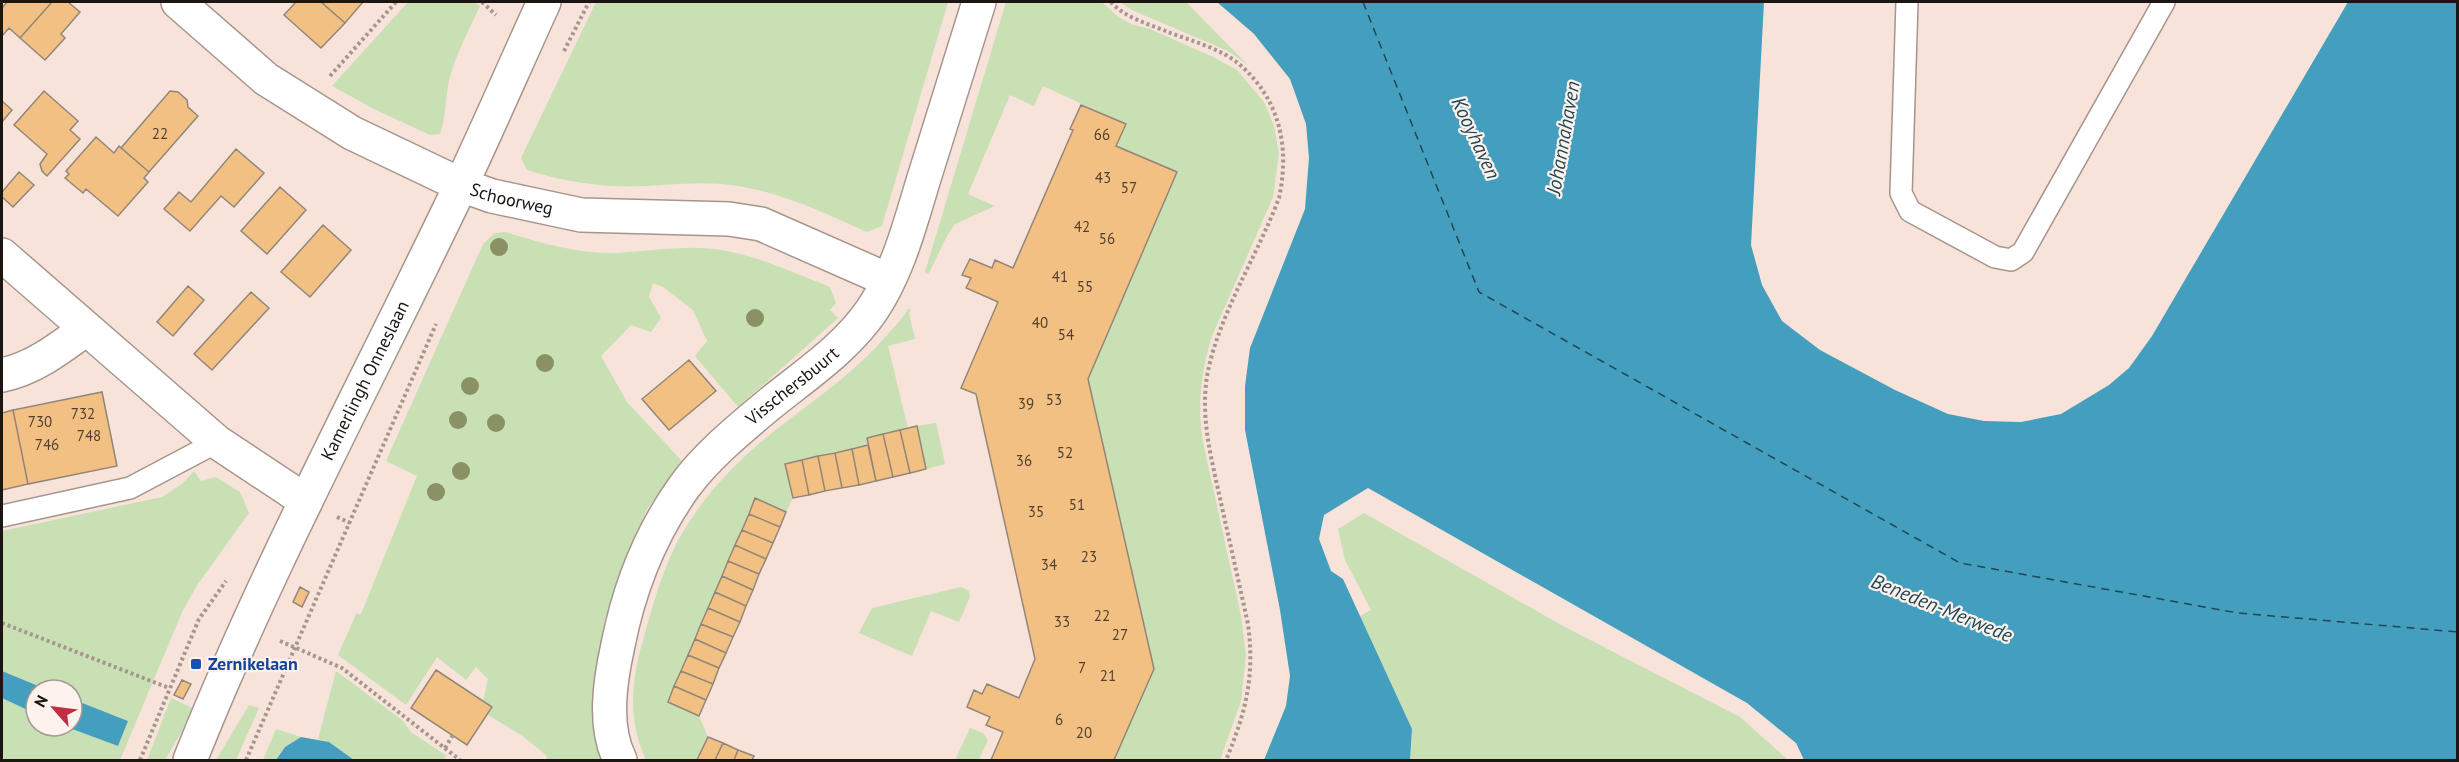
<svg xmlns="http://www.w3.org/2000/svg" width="2459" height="762" font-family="'PT Sans',sans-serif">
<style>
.green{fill:#c8e0b4}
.water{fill:#449ebd}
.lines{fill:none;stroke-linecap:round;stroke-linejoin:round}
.ferry{stroke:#1f4755;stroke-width:1.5;stroke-dasharray:8 6;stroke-linecap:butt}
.building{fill:#f3c084;stroke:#938678;stroke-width:1.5}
.lane-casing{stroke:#a7958c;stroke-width:24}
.street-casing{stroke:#a7958c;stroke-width:36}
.secondary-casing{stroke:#a7958c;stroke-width:36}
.path{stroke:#a5968f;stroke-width:4;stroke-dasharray:3 3;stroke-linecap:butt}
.lane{stroke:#fff;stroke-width:21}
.street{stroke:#fff;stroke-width:33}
.secondary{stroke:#fff;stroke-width:33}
.tree{fill:#8a9165}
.transit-dot{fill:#1a4fb4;stroke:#fef2ed;stroke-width:2}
.labels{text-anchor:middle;stroke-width:4.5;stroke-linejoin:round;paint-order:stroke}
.number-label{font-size:15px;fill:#52402e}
.street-label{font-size:18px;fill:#1c1612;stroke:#fef2ed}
.transit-label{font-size:18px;font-weight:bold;fill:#164399;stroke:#fef2ed;text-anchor:start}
.water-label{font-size:20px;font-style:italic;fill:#1f4755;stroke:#fef2ed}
</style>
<rect width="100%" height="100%" fill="#f7e3da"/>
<path class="green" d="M408,2H474L480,6C470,28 458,50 451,73C445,93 447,114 440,134L430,135L376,110L332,86Z
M596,2H948L882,226L867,232C820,211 773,188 721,184C686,181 651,188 616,186C585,185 556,179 527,170L521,158Z
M1006,2H1102L1117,16L1131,24L1150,29L1213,57L1237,70L1264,102L1274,126L1279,153L1273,197L1212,336C1201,371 1197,406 1203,442L1241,616L1246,655L1241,701L1220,760H1114L1154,669L1088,379L1177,172L1116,146L1125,124L1043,86L1034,106L1010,95L968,194L995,206L955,224L948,234L930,271L928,274L925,272Z
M1120,2H1186L1248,65L1228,51L1132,10Z
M505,232C542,243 579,254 617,253C656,251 693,243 731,252C765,259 798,275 830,287L836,303L830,310L838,318L738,407L695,356L707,341L693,310L663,287L653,283L649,297L661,318L651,332L631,325L601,356L627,402L682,461L647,509L605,618L593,689V722L603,760H547L546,755L521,735L488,715L492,707L483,701L488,679L476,667L466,680L437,657L406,705L338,655L356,614H361L417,476L386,461L483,244L495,233Z
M908,309L911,310L909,313L915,339L888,346L908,428L867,438L868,445L785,464L793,498L786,512L755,498L668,702L699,716L708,737L697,760H646C626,717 632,677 645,633C655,598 666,558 686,527C710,488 745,453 782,425C820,396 857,370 888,334C895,326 903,318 908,309Z
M936,423L945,464L926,469L917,426Z
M194,471L201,481L216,477L240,492L249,513L198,584L183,610L120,760H7L2,758V698L36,714V726H64L118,746L128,721L72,699V690H48L2,671V531L162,497L182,484Z
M1364,513L1565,627L1740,717L1788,760H1410L1412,729L1360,616L1371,610L1345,560L1338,529Z
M961,587L969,591L970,597L959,622L931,611L912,656L859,633L872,608Z
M336,671L402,720L411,732L447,756L443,760H354L329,742L318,739Z
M171,698L195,709L165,760H147Z
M249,705L259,708L236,760H216Z
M970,728L983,733L988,740L979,760H955Z
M276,729L301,737L285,747L276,760H263Z"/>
<path class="water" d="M1217,2H1764L1751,245L1762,285L1782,321L1820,350L1895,390L1948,414L1984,421L2021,422L2061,414L2109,385L2129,368L2152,336L2348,2H2457V760H1804L1796,743L1747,703L1368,488L1324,515L1319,539L1331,571L1343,579L1412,729L1410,760H1264L1286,706L1290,676L1280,610L1245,430V386L1250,348L1305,209L1309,158L1306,124L1290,79L1254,34Z
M2,671L48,690H36V714L2,698Z
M72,699L128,721L118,746L64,726H72Z
M301,737L329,742L354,760H276L285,747Z"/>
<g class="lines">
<path class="ferry" d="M1363,2L1479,292L1960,563L2238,613L2458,632"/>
</g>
<path class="building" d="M7,2H52L20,38L9,28L2,36V8Z
M52,2H68L80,12L61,34L65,38L45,60L20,38Z
M296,2H321L345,23L321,48L284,15Z
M321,2H363L345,23Z
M44,91L78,121L70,130L80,139L47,176L42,171L40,164L47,154L14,125Z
M170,91L178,92L187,100L188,107L198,116L149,172L121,148Z
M2,101L12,110L2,122Z
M1081,105L1126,124L1116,146L1177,172L1088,379L1154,669L1114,760H991L1003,732L986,725L990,717L967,707L974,690L982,694L987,684L1019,698L1035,659L976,394L961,388L998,302L966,288L971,278L962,275L970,259L992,268L995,260L1013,268L1073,130L1070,129Z
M96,137L114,153L119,146L149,172L144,178L148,182L118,216L86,189L83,193L65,178L69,174L66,171Z
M236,149L264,173L234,207L221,196L190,231L164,209L179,192L191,202Z
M19,172L34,185L13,207L2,197V192Z
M280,187L306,210L267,254L241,231Z
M323,225L351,250L310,297L281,272Z
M188,286L204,300L173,336L157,322Z
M251,292L269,308L212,370L194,354Z
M689,360L716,391L669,430L642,399Z
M102,392L117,466L28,484L13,410Z
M13,410L28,484L2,490V413Z
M917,426L926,469L910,473L900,430Z
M900,430L910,473L893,477L883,434Z
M883,434L893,477L876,481L867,438Z
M868,445L876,481L859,485L852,449Z
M852,449L859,485L842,488L835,453Z
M835,453L842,488L825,491L818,456Z
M818,456L825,491L809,495L802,460Z
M802,460L809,495L793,498L785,464Z
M755,498L786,512L780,527L749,514Z
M749,514L780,527L773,543L742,530Z
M742,530L773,543L766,559L735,545Z
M735,545L766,559L759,574L728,561Z
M728,561L759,574L753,590L722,576Z
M722,576L753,590L746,606L715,592Z
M300,587L309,592L302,607L293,602Z
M715,592L746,606L740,622L708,608Z
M708,608L740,622L733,637L701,624Z
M701,624L733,637L726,653L695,639Z
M695,639L726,653L719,668L688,655Z
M688,655L719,668L713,684L681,671Z
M436,670L492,707L467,745L411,708Z
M681,671L713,684L706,700L674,686Z
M182,680L191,684L183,699L174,695Z
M674,686L706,700L699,716L668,702Z
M708,737L723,743L715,760H697Z
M723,743L738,750L734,760H715Z
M738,750L754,756L752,760H734Z"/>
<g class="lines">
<defs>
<path id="lane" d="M1907,2L1901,193L1910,211L1995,257L2011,260L2023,252L2164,2
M2,516L130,488L217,442"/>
<g id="street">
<path id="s1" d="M178,2L266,79L352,133L461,185L492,196L581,215L729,219L761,224L888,280"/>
<path d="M2,255L217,442L306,501"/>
<path d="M2,375C33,369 60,348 86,329"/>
<path id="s2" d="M620,760C603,726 610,681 618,645C629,589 651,533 684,487C707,455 742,427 772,402C807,374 847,347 872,310C899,270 911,220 925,175C943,117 961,59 979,2"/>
</g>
<g id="secondary">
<path id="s3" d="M190,760C268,564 369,378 460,187C489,126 516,63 544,2"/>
</g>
</defs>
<use href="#lane" class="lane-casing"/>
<use href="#street" class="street-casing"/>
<use href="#secondary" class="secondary-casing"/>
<path class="path" d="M482,2L496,15
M1111,2C1125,18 1149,24 1168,32C1191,41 1220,48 1239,64C1280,99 1290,147 1279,198C1258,254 1220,313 1208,371C1199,416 1212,460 1221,503C1230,543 1239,583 1248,624C1255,676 1246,712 1226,760
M564,51L589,2
M330,76L396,2
M337,517L350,523
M2,623L169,688
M280,641L342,668L460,760
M445,748L453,735
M140,760L199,619L226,581
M246,760L436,324"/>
<use href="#lane" class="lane"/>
<use href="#street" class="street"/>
<use href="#secondary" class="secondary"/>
</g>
<g class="tree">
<circle cx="499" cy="247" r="9"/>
<circle cx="755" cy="318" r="9"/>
<circle cx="545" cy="363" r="9"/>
<circle cx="470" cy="386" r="9"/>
<circle cx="458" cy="420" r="9"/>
<circle cx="496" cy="423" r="9"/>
<circle cx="461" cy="471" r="9"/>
<circle cx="436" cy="492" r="9"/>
</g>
<rect class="transit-dot" x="190" y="658" width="12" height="12" rx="3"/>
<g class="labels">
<g class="number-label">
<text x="160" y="139">22</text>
<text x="1102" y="140">66</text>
<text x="1103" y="183">43</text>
<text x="1129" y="193">57</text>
<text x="1082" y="232">42</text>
<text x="1107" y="244">56</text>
<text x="1060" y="282">41</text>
<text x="1085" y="292">55</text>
<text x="1040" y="328">40</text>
<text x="1066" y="340">54</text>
<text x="1054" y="405">53</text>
<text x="1026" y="409">39</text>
<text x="83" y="419">732</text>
<text x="40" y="427">730</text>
<text x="89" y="441">748</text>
<text x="47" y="450">746</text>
<text x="1065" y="458">52</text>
<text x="1024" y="466">36</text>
<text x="1077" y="510">51</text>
<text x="1036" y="517">35</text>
<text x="1089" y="562">23</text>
<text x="1049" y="570">34</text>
<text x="1102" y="621">22</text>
<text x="1062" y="627">33</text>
<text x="1120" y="640">27</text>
<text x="1082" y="673">7</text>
<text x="1108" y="681">21</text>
<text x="1059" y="725">6</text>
<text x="1084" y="738">20</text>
</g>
<g class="street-label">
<text dy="6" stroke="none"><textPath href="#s1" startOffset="392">Schoorweg</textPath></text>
<text dy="6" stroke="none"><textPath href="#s3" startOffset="418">Kamerlingh Onneslaan</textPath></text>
<text dy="6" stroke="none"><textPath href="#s2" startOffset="438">Visschersbuurt</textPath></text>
</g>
<g class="transit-label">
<text x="208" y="670">Zernikelaan</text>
</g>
<g class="water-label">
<text transform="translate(1476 138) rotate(65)" y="7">Kooyhaven</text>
<text transform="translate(1563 138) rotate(-80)" y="7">Johannahaven</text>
<text transform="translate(1942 608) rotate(22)" y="7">Beneden-Merwede</text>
</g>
</g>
<rect width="2459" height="762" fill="none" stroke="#1c1612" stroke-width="6"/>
<g transform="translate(54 708) rotate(298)"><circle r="28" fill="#fef2ed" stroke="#a49a95" stroke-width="1.5"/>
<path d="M0-4.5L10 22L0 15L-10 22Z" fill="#bf2e44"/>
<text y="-9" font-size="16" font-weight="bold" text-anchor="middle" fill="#1c1612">N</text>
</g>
</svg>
